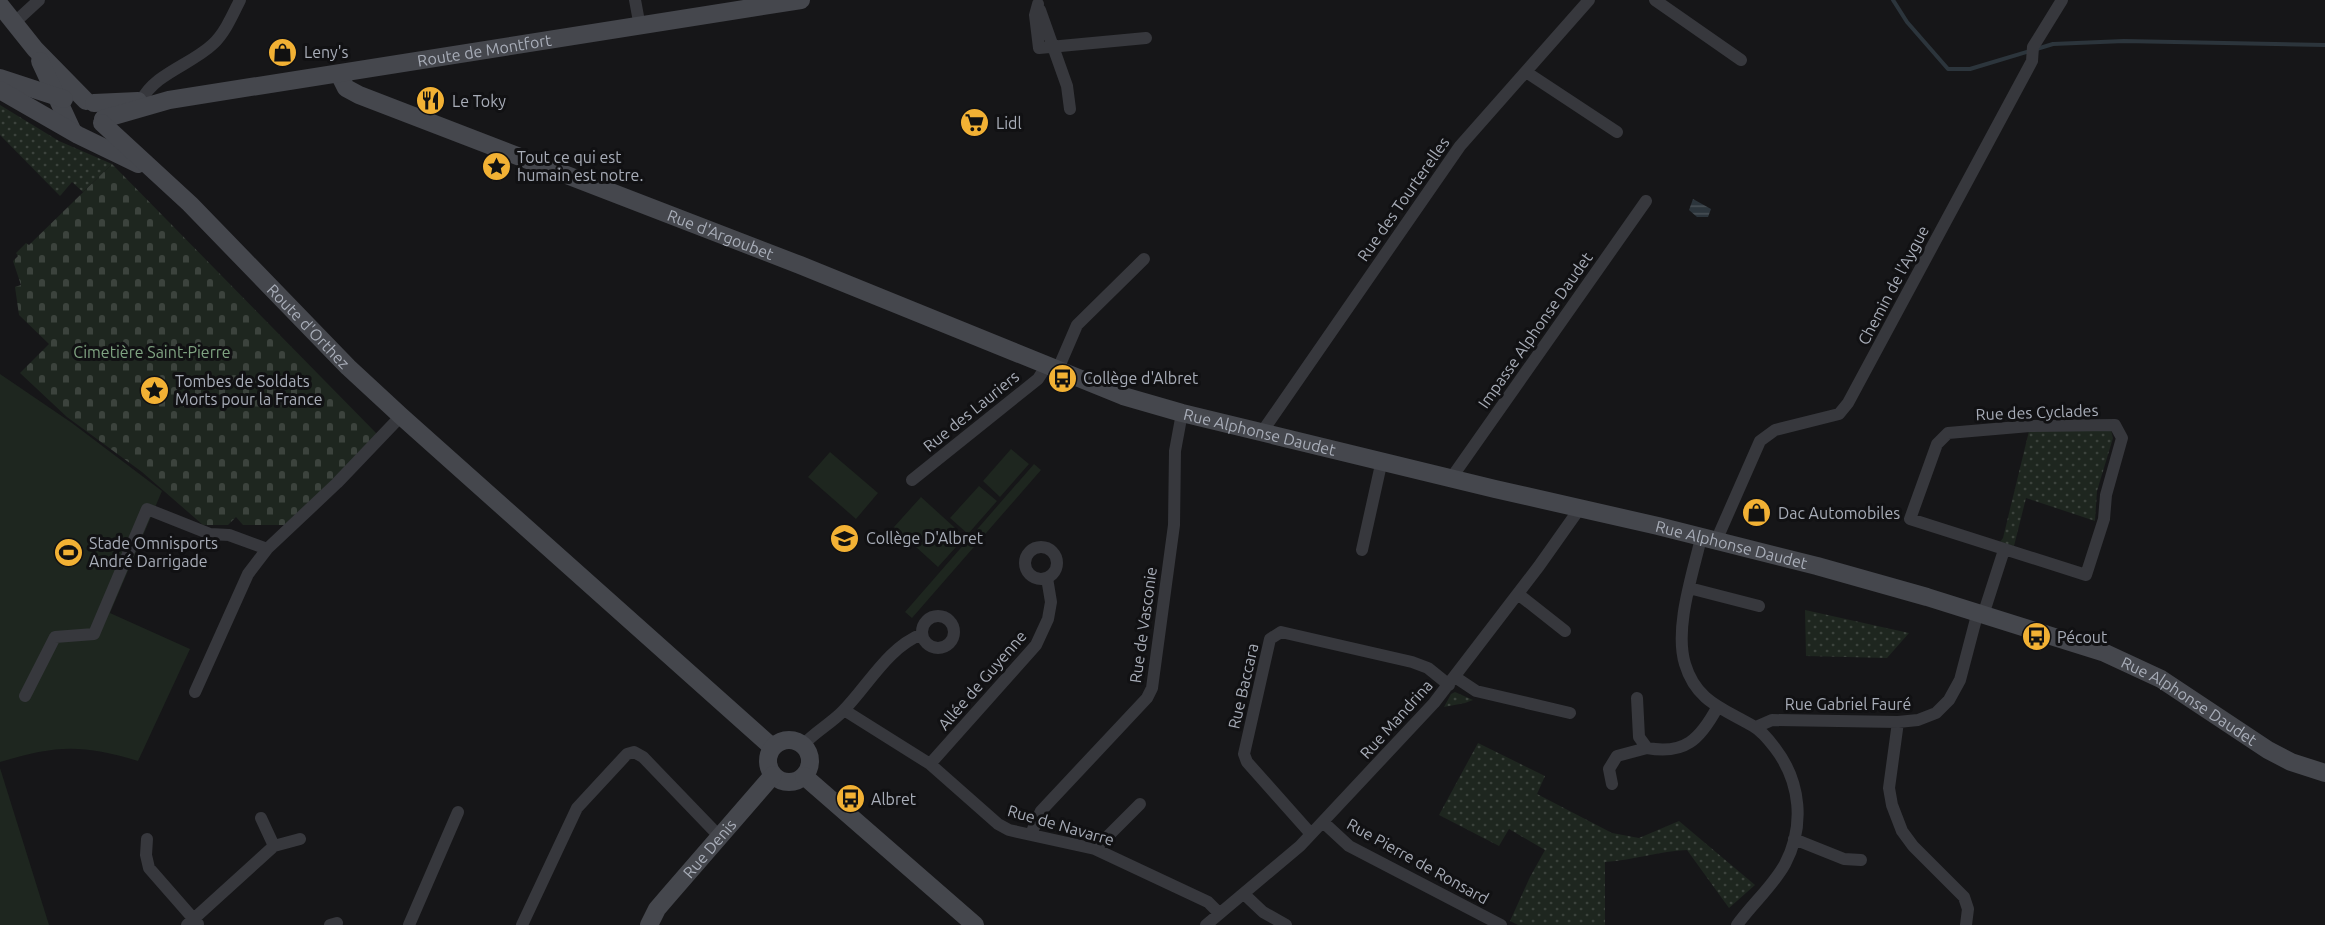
<svg xmlns="http://www.w3.org/2000/svg" width="2325" height="925" font-family="Ubuntu,sans-serif">
<style>
.grass{fill:url(#grass-dots)}
.cemetery{fill:url(#cemetery-stones)}
.pitch{fill:#1e261f}
.water{fill:url(#water-rules)}
.lines{fill:none;stroke-linecap:round;stroke-linejoin:round}
.stream{stroke:#2c353c;stroke-width:4}
.street{stroke:#37383d;stroke-width:12}
.secondary{stroke:#45474d;stroke-width:18}
.labels{text-anchor:middle;stroke-width:6;stroke-linejoin:round;paint-order:stroke}
.street-label{font-size:16px;fill:#a8adb8;stroke:#111113}
.poi-label{font-size:16px;fill:#a8adb8;stroke:#111113;text-anchor:start}
.park-label{font-size:16px;fill:#7fa381;stroke:#111113}
</style>
<defs>
<pattern id="grass-dots" width="8" height="8" patternUnits="userSpaceOnUse" patternTransform="scale(1.5)"><rect width="8" height="8" fill="#1e261f"/><path d="M2 2h.1M6 6h.1" fill="none" stroke="#3c433d" stroke-width="1.8" stroke-linecap="round"/></pattern>
<pattern id="cemetery-stones" width="16" height="16" patternUnits="userSpaceOnUse" patternTransform="scale(1.5)"><rect width="16" height="16" fill="#1e261f"/><path d="M2 7V4a2 2 0 0 1 4 0v3zM10 15v-3a2 2 0 0 1 4 0v3z" fill="#3c433d"/></pattern>
<pattern id="water-rules" width="6" height="5" patternUnits="userSpaceOnUse" patternTransform="scale(1.5)"><rect width="6" height="5" fill="#2c353c"/><path d="M0 2.5h6" fill="none" stroke="#485056"/></pattern>
</defs>
<rect width="100%" height="100%" fill="#161618"/>
<path class="grass" d="M0,105L59,141L112,164L83,192L72,182L60,196L0,135Z
M2111,430L2113,438L2097,491L2095,521L2026,498L2014,546L2000,542L2003,538L2029,431Z
M1805,610L1909,633L1887,658L1806,656Z
M1455,692L1473,700L1465,703L1444,707L1451,694Z
M1478,743L1545,776L1537,794L1612,833L1639,838L1679,821L1755,885L1729,908L1687,850C1660,851 1634,860 1605,862V925H1518L1510,921L1530,877L1545,850L1509,829L1499,846L1439,815Z"/>
<path class="cemetery" d="M112,164L378,435L288,525H243L236,517L228,525H203L142,472L67,417L20,373L49,344L19,315L15,287L21,285L13,261L18,256L16,253L26,243L29,245Z"/>
<path class="pitch" d="M0,374L72,423L162,491L110,613L190,649L138,761C81,744 57,745 0,762Z
M1011,449L1029,464L1000,497L983,481Z
M830,452L878,493L856,519L808,477Z
M1034,464L1041,470L912,618L905,612Z
M979,486L997,501L968,534L950,518Z
M921,497L965,537L938,567L894,527Z
M0,768L49,925H0Z"/>
<path class="water" d="M1693,199L1711,209L1708,217H1697L1689,210Z"/>
<g class="lines">
<path class="stream" d="M1893,0L1907,22L1948,69H1970L2053,44L2124,41L2325,45"/>
<path class="street" d="M635,0L640,27
M1655,0L1741,60
M1038,4L1035,15L1039,48L1146,38
M1040,10L1067,86L1070,109
M14,23L39,0
M1526,72L1617,132
M141,101C155,73 191,65 213,44C225,33 233,14 240,0
M1058,369L1077,325L1144,259
M2115,425L2122,438L2106,495L2104,519L2086,575L1910,519L1937,444L1948,433L2030,426Z
M1262,432L1460,146L1589,0
M1452,477L1646,201
M912,480L1038,379L1047,365
M1701,538C1693,573 1674,628 1685,664C1696,701 1722,708 1753,726C1762,731 1769,740 1775,748C1801,782 1805,826 1785,864C1773,886 1752,904 1737,925
M1716,541L1760,441L1775,430L1839,414L1848,403L2032,61L2033,47L2062,0
M1025 563a16 16 0 1 1 32 0a16 16 0 1 1-32 0Z
M1362,550L1382,460
M1689,588L1759,606
M1518,594L1565,631
M922 632a16 16 0 1 1 32 0a16 16 0 1 1-32 0Z
M1455,677L1476,691L1570,713
M195,692L248,574L267,549
M25,696L55,637L94,634L147,509L210,534L229,535L267,549L337,483L401,416
M1637,698L1639,737L1647,748C1685,755 1700,739 1717,708
M844,710L930,764L998,824L1009,830L1095,849L1208,902L1219,913
M1898,722L1889,788L1892,805L1902,831L1913,846L1964,897L1968,909L1966,925
M1756,727L1772,720L1898,722L1918,720L1936,713L1949,700L1960,680L1976,619L1985,609L2004,550
M803,745C815,732 830,724 842,712C868,686 887,648 922,634
M930,764L1036,645L1048,619L1051,602L1047,578
M1612,784L1609,769L1617,756L1647,748
M1323,822L1349,846L1501,925
M1031,834L1041,811L1147,698L1152,688L1174,525L1175,451L1182,413
M1311,834L1247,762L1244,754L1270,639L1281,632L1412,662L1428,668L1449,685
M147,839L146,855L149,868L198,924
M1794,839L1844,859L1861,860
M274,846L300,839
M1095,849L1140,804
M1244,894L1263,912L1286,925
M187,925L274,846L261,818
M330,925L337,923
M409,925L458,812
M522,925L577,808L627,754L634,752L643,757L720,837
M1206,925L1300,846L1434,703L1539,566L1580,508"/>
<g class="secondary">
<path d="M0,5L35,49L86,101"/>
<path d="M40,61L72,130"/>
<path id="s1" d="M339,74L346,88L359,95L800,265L1123,396L1182,413L1495,489L1658,526L1817,566L1927,597L2105,653L2161,679L2268,750L2291,762L2325,773"/>
<path d="M0,78L64,99"/>
<path d="M0,90L78,135L138,164"/>
<path d="M94,103L138,101"/>
<path id="s2" d="M103,119L169,100L801,0"/>
<path id="s3" d="M102,123L190,204L348,367L401,416L772,747"/>
<circle cx="789" cy="761" r="21"/>
<path d="M804,776L975,925"/>
<path id="s4" d="M649,925L657,909L669,895L773,775"/>
</g>
</g>
<defs>
<symbol id="shop-disc" viewBox="-11 -11 22 22"><circle r="9.5" fill="#f2b134" stroke="#111113"/><path d="M-5-2.5h2.3a2.7 3.5 0 0 1 5.4 0H5L5.5 6h-11ZM-1.5-2.5h3a1.5 2.3 0 0 0-3 0Z" fill="#111"/></symbol>
<symbol id="restaurant-disc" viewBox="-11 -11 22 22"><circle r="9.5" fill="#f2b134" stroke="#111113"/><path d="M-5-6h1v4h1v-4h1v4h1v-4h1v5L-1.5 .5V6h-2V.5L-5-1ZM5-6V6H3V1.5H1.5Q1.5-4 5-6Z" fill="#111"/></symbol>
<symbol id="supermarket-disc" viewBox="-11 -11 22 22"><circle r="9.5" fill="#f2b134" stroke="#111113"/><path d="M-6-5.5h2.5l.6 2H6L4.5 2H-2.5L-4.4-4H-6ZM-1.5 3.2a1.3 1.3 0 1 0 .1 0ZM3 3.2a1.3 1.3 0 1 0 .1 0Z" fill="#111"/></symbol>
<symbol id="sight-disc" viewBox="-11 -11 22 22"><circle r="9.5" fill="#f2b134" stroke="#111113"/><path d="M0-6L1.8-2.2L6-1.7L2.9 1.2L3.7 5.4L0 3.3L-3.7 5.4L-2.9 1.2L-6-1.7L-1.8-2.2Z" fill="#111"/></symbol>
<symbol id="bus-disc" viewBox="-11 -11 22 22"><circle r="9.5" fill="#f2b134" stroke="#111113"/><path d="M-5-6H5V4H4V6H2V4H-2V6H-4V4H-5ZM-3.5-4V0h7V-4ZM-3.5 1.2v1.5H-2V1.2ZM2 1.2v1.5H3.5V1.2Z" fill="#111"/></symbol>
<symbol id="school-disc" viewBox="-11 -11 22 22"><circle r="9.5" fill="#f2b134" stroke="#111113"/><path d="M0-5L7-2L0 1L-7-2ZM-4 1L0 2.5L4 1V4Q0 6-4 4Z" fill="#111"/></symbol>
<symbol id="stadium-disc" viewBox="-11 -11 22 22"><circle r="9.5" fill="#f2b134" stroke="#111113"/><path d="M0-5a6.5 5 0 1 0 0 10a6.5 5 0 1 0 0-10ZM-3.5-1.8h7v3.6h-7Z" fill="#111"/></symbol>
</defs>
<g fill-rule="evenodd">
<use href="#shop-disc" x="266" y="36" width="33" height="33"/>
<use href="#restaurant-disc" x="414" y="84" width="33" height="33"/>
<use href="#supermarket-disc" x="958" y="106" width="33" height="33"/>
<use href="#sight-disc" x="480" y="150" width="33" height="33"/>
<use href="#bus-disc" x="1046" y="362" width="33" height="33"/>
<use href="#sight-disc" x="138" y="374" width="33" height="33"/>
<use href="#shop-disc" x="1740" y="496" width="33" height="33"/>
<use href="#school-disc" x="828" y="522" width="33" height="33"/>
<use href="#stadium-disc" x="52" y="536" width="33" height="33"/>
<use href="#bus-disc" x="2020" y="620" width="33" height="33"/>
<use href="#bus-disc" x="834" y="782" width="33" height="33"/>
</g>
<g class="labels">
<g class="street-label">
<text dy="6" stroke="none"><textPath href="#s2" startOffset="388">Route de Montfort</textPath></text>
<text transform="translate(1403 199) rotate(-55)" y="6">Rue des Tourterelles</text>
<text dy="6" stroke="none"><textPath href="#s1" startOffset="418">Rue d'Argoubet</textPath></text>
<text transform="translate(1893 285) rotate(-62)" y="6">Chemin de l'Aygue</text>
<text dy="6" stroke="none"><textPath href="#s3" startOffset="290">Route d'Orthez</textPath></text>
<text transform="translate(1535 330) rotate(-55)" y="6">Impasse Alphonse Daudet</text>
<text transform="translate(971 411) rotate(-39)" y="6">Rue des Lauriers</text>
<text transform="translate(2037 412) rotate(-2)" y="6">Rue des Cyclades</text>
<text dy="6" stroke="none"><textPath href="#s1" startOffset="993">Rue Alphonse Daudet</textPath></text>
<text dy="6" stroke="none"><textPath href="#s1" startOffset="1478">Rue Alphonse Daudet</textPath></text>
<text transform="translate(1143 625) rotate(-82)" y="6">Rue de Vasconie</text>
<text transform="translate(982 680) rotate(-49)" y="6">Allée de Guyenne</text>
<text transform="translate(1243 686) rotate(-77)" y="6">Rue Baccara</text>
<text dy="6" stroke="none"><textPath href="#s1" startOffset="1964">Rue Alphonse Daudet</textPath></text>
<text x="1848" y="710">Rue Gabriel Fauré</text>
<text transform="translate(1396 719) rotate(-48)" y="6">Rue Mandrina</text>
<text transform="translate(1061 825) rotate(16)" y="6">Rue de Navarre</text>
<text dy="6" stroke="none"><textPath href="#s4" startOffset="98">Rue Denis</textPath></text>
<text transform="translate(1418 861) rotate(29)" y="6">Rue Pierre de Ronsard</text>
</g>
<g class="poi-label">
<text x="304" y="58">Leny's</text>
<text x="452" y="107">Le Toky</text>
<text x="996" y="129">Lidl</text>
<text x="517" y="163">Tout ce qui est<tspan x="517" dy="18">humain est notre.</tspan></text>
<text x="1083" y="384">Collège d'Albret</text>
<text x="175" y="387">Tombes de Soldats<tspan x="175" dy="18">Morts pour la France</tspan></text>
<text x="1778" y="519">Dac Automobiles</text>
<text x="866" y="544">Collège D'Albret</text>
<text x="89" y="549">Stade Omnisports<tspan x="89" dy="18">André Darrigade</tspan></text>
<text x="2057" y="643">Pécout</text>
<text x="871" y="805">Albret</text>
</g>
<g class="park-label">
<text x="152" y="358">Cimetière Saint-Pierre</text>
</g>
</g>
</svg>
